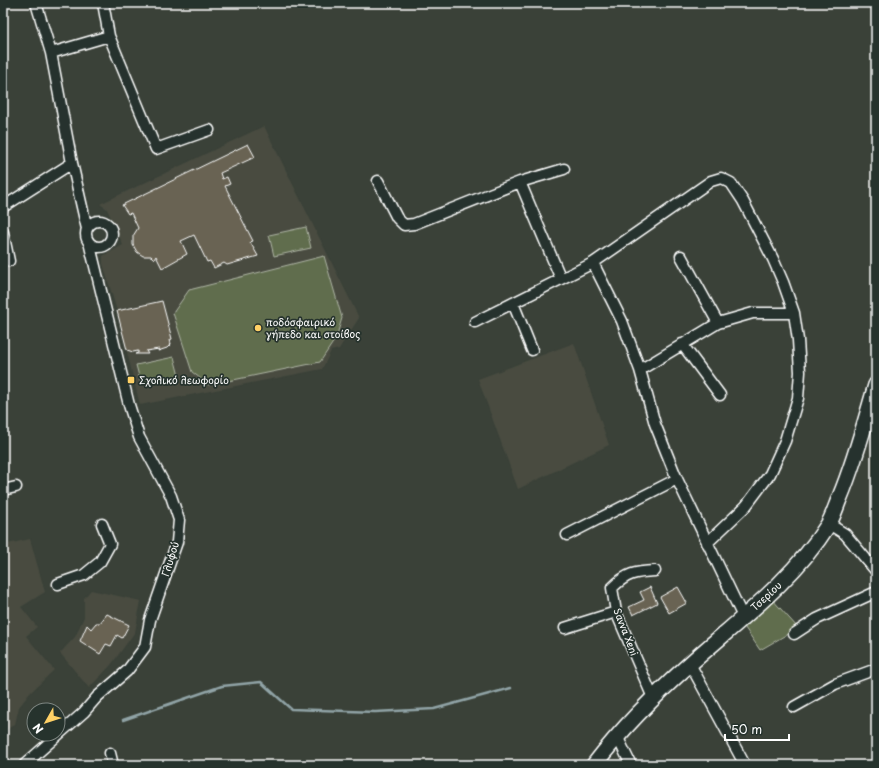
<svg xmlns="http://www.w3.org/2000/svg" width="879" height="768" font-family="'Playpen Sans',sans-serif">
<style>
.built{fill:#484b40}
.green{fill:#606d4e;stroke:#b0b6a6}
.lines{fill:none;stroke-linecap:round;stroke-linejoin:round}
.stream{stroke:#91a4a7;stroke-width:2.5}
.building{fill:#696352;stroke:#fff}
.street-casing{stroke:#fff;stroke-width:13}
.primary-casing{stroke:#fff;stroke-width:18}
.street{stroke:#26332d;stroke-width:10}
.primary{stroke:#26332d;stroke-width:15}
.poi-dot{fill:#ffd166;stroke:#26332d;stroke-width:1.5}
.labels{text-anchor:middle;stroke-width:3.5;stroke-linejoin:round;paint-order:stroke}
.poi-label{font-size:10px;fill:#fff;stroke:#26332d;text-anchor:start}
.street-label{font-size:10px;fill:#fff;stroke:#26332d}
</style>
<rect width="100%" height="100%" fill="#3a4138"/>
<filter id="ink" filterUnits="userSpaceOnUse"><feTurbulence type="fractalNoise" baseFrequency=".025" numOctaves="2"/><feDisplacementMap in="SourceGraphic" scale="8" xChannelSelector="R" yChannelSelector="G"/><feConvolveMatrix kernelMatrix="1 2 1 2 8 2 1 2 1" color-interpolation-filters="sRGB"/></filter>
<g filter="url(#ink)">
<path class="built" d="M264,126L359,318L339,349L331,351L322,369L140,405L116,308L103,264V256L123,245L107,209L100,204Z
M574,343L609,445L518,489L478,379Z
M30,539L45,592L21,607L37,627L26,636L54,670L30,693L19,707L15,724L3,732V545Z
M91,590L141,601L135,632L111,665L89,688L60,653L75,637L84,617V598Z"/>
<path class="green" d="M306,227L311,248L274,256L269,235Z
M324,256L342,318L336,338L320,362L209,385L192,372L173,313L189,290Z
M174,357L179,376L141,384L136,365Z
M771,598L798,628L760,650L743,625Z"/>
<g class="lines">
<path class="stream" d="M123,720L222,686L261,682L291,709L375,712L434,709L511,688"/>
</g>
<path class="building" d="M248,144L255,157L220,173L222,179L227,177L230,184L225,186L253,241L250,242L258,256L227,265L224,263L214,268L210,261L207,262L194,235L181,241L187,254L162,268L156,256L154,259L151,256H143L137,252L133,245V236L138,228L131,213L128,214L122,205Z
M162,301L172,339L170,340L171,344L167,348L158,351L159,349L146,351L148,354H135L138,353V351L133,352L127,350L117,311Z
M650,587L657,603L633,615L629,607L644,600L640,592Z
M678,587L687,603L669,613L660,597Z
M107,614L129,625L122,638L117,635L111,646L106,644L100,654L80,641L87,625L91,629L96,623H100Z"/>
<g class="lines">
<defs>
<path id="street" d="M36,3L51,53L72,163L87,229
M103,3L109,36L156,149L209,130
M51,53L109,36
M378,181L397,218L404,225L414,224L520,182L564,169
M520,182L561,279
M3,207L72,163
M86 234a13 13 0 1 1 26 0a13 13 0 1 1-26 0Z
M3,232L9,261
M681,256L718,323
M593,263L622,321L640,370L655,424L677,479L743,617
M513,303L532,350
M475,322L593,263L711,181L721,178L731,183L743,201L773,259L783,282L794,313L798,340L800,372L798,398L785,441L770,474L746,506L707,543
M682,344L720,395
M640,370L718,323L753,313H794
M3,490L16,487
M829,524L845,534L876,571
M567,535L677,479
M58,584L84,575L100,562L110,544L102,524
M565,628L616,612
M794,634L817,619L876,592
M690,664L745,765
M653,698L616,612L612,588C627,573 635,572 655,571
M794,707L835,684L876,669
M617,736L631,765
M110,753L113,765
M3,764V765
M24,765L84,712L97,697L127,671L145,647L150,620L177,542L179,520L171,496L139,437L129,405L89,242"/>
<path id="primary" d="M594,765C623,727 656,694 692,662C738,621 795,578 828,525C833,517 836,506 840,497C855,461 865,423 876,385"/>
</defs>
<use href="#street" class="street-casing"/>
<use href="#primary" class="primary-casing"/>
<use href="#street" class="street"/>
<use href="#primary" class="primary"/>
</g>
</g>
<g class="poi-dot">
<circle cx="258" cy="328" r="4"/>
<rect x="127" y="376" width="8" height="8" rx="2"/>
</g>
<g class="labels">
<g class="poi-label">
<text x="266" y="326">ποδόσφαιρικό<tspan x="266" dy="12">γήπεδο και στοίβος</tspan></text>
<text x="139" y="384">Σχολικό λεωφορίο</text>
</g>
<g class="street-label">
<text transform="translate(170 559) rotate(-73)" y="4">Γλυφού</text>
<text transform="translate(766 596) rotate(-43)" y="4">Τσερίου</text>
<text transform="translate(626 632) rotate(69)" y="4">Savva Xeni</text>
</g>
</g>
<rect width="879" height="768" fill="none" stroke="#26332d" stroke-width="16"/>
<rect x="8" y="8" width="863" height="752" fill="none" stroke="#fff" stroke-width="1.5" filter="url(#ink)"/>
<g transform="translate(46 722) rotate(231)"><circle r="19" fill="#26332d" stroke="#7d8581"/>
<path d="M0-3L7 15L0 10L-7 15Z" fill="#ffd166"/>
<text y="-6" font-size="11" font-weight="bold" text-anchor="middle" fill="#ffffff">N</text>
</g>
<path d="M725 734v6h64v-6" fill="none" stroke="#ffffff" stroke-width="2"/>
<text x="731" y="734" font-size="12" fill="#ffffff" stroke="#26332d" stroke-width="3" paint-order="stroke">50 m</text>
</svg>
